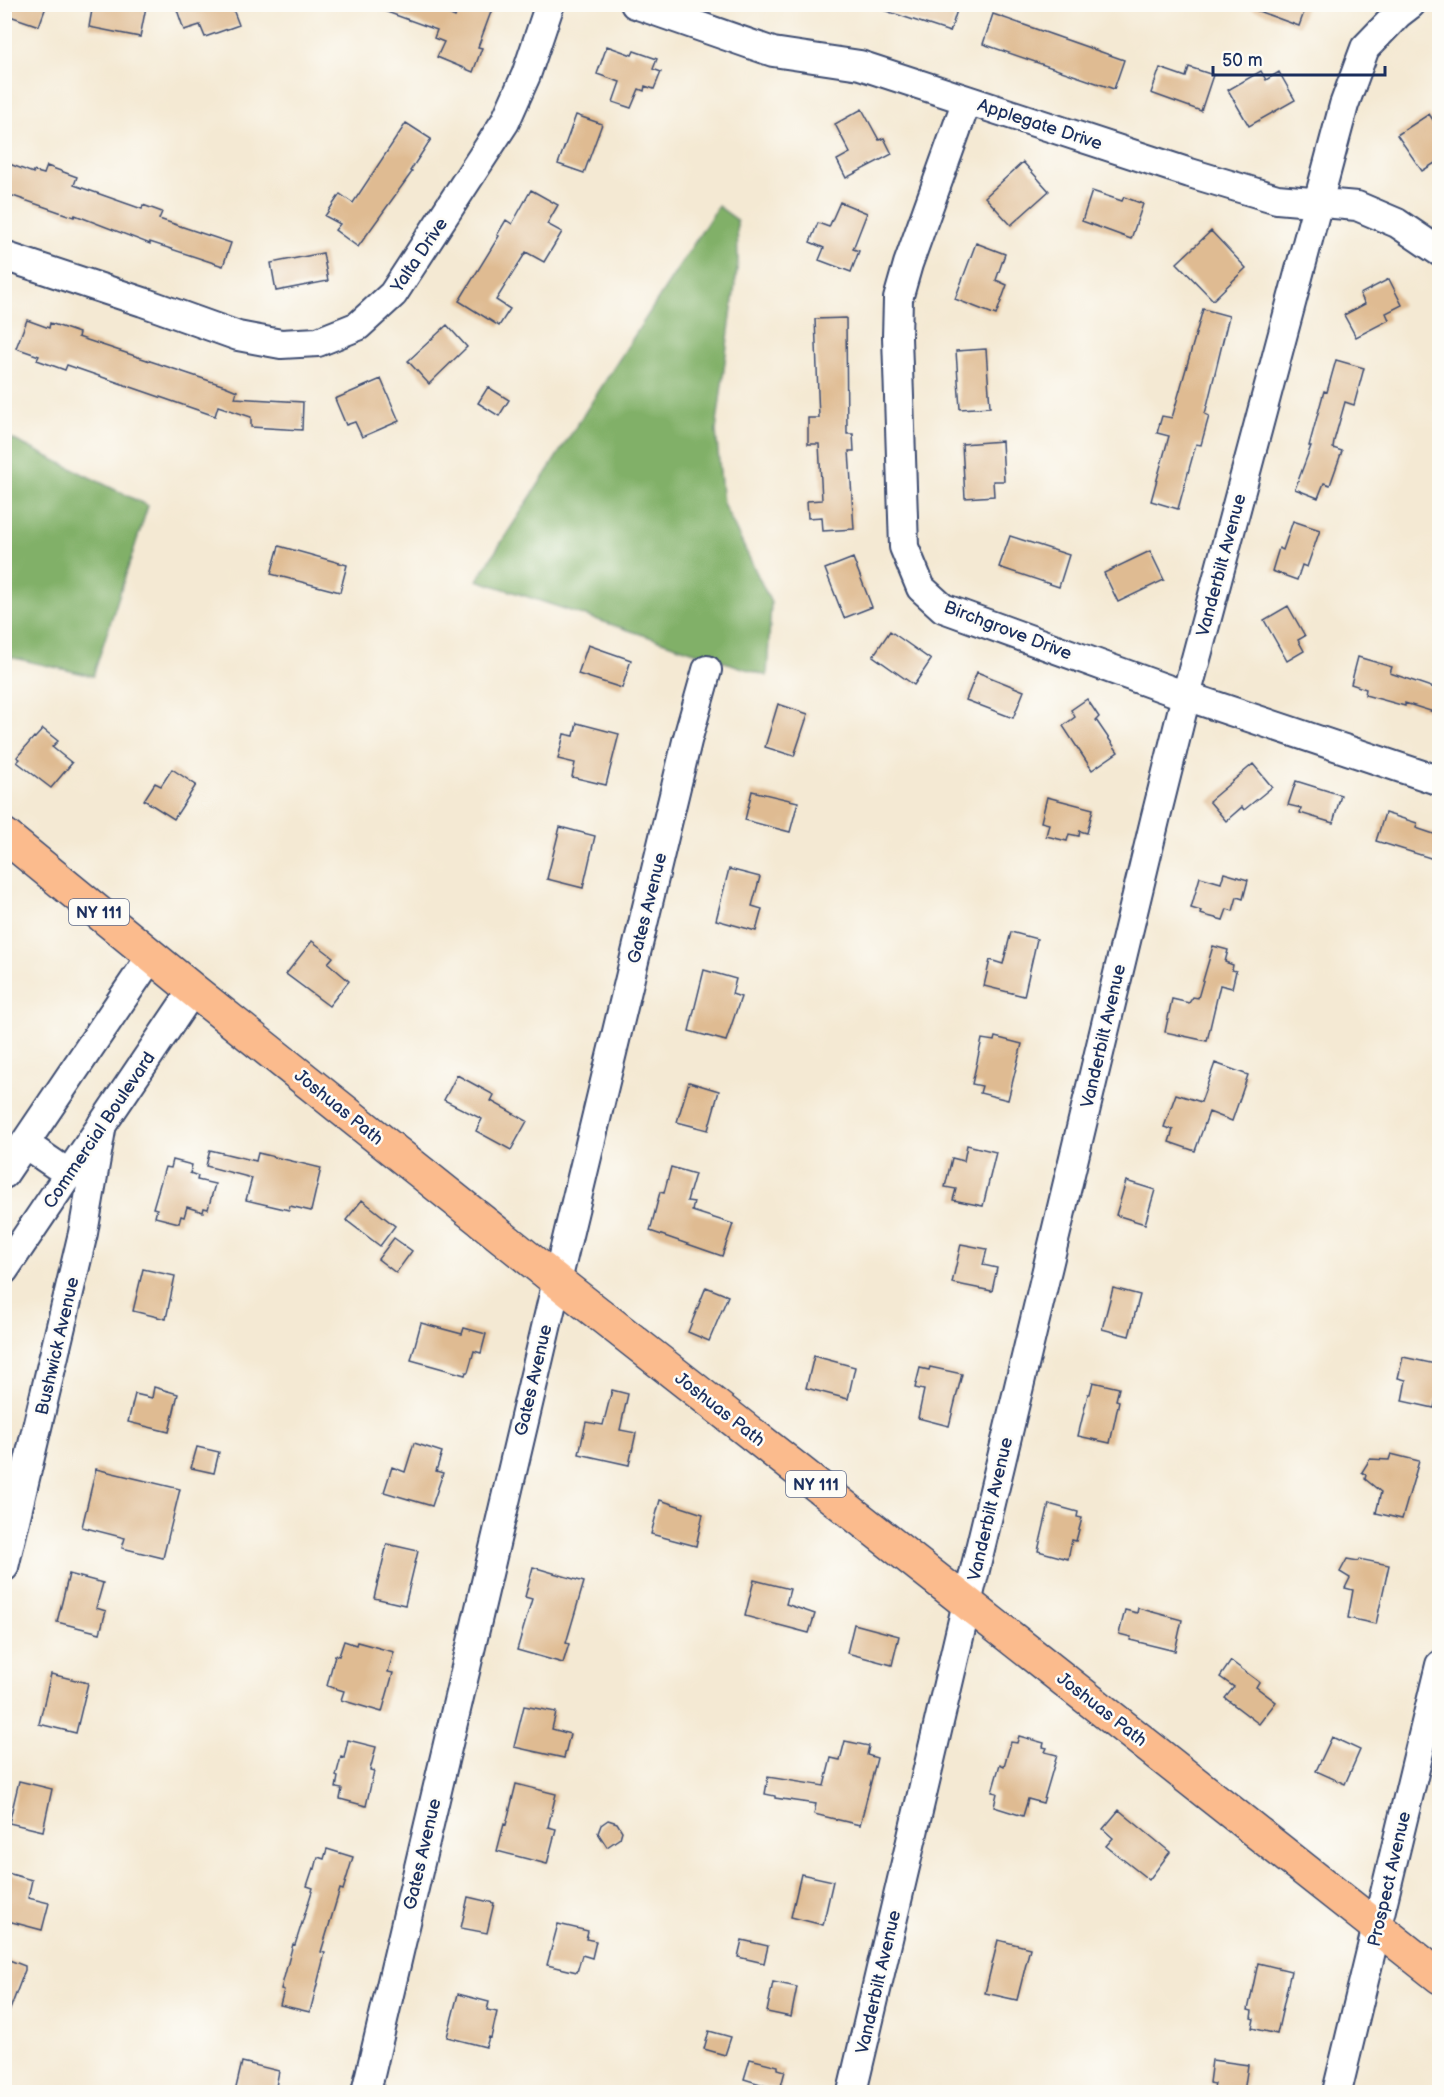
<svg xmlns="http://www.w3.org/2000/svg" width="1444" height="2097" font-family="'Balsamiq Sans',sans-serif">
<style>
.forest{fill:#81b068;stroke:#4e7063;stroke-width:1.5}
.building{fill:#dfbb92}
.lines{fill:none;stroke-linecap:round;stroke-linejoin:round}
.street-casing{stroke:#3c4b70;stroke-width:32}
.primary-casing{stroke:#3c4b70;stroke-width:36}
.street{stroke:#fff;stroke-width:28}
.primary{stroke:#fbbb8d;stroke-width:33}
.labels{text-anchor:middle;stroke-width:5;stroke-linejoin:round;paint-order:stroke}
.shield{fill:#fdfcf7;stroke:#5f6c8c;stroke-width:1.5}
.shield-label{font-size:16px;font-weight:bold;fill:#1b2f5e}
.street-label{font-size:18px;fill:#1b2f5e;stroke:#fdfcf7}
</style>
<rect width="100%" height="100%" fill="#fdfcf7"/>
<filter id="ink" filterUnits="userSpaceOnUse"><feTurbulence type="fractalNoise" baseFrequency=".0167" numOctaves="2"/><feDisplacementMap in="SourceGraphic" scale="12" xChannelSelector="R" yChannelSelector="G"/><feConvolveMatrix kernelMatrix="1 2 1 2 8 2 1 2 1" color-interpolation-filters="sRGB"/></filter>
<filter id="wash" filterUnits="userSpaceOnUse"><feTurbulence type="fractalNoise" baseFrequency=".008" numOctaves="4" result="noise"/><feDisplacementMap in="SourceGraphic" scale="24" xChannelSelector="R" yChannelSelector="G"/><feGaussianBlur stdDeviation="1.35" result="paint"/><feColorMatrix in="noise" values="0 0 0 0 0 0 0 0 0 0 0 0 0 0 0 0 0 1.4 0 .05"/><feComposite in="paint" operator="in"/></filter>
<g filter="url(#wash)">
<rect width="100%" height="100%" fill="#f4e9d3"/>
<path class="forest" d="M718,206L737,220L738,262L716,431L723,503L771,603L767,676L477,580Z
M4,435L148,506L93,676L5,656Z"/>
<g id="blocks">
<path class="building" d="M4,4H47L39,26L4,14Z
M93,4H134L146,7L140,37L89,27Z
M175,4H231L239,25L205,37L200,25L184,30Z
M373,4H425L455,17L460,4H494L478,47L482,48L473,72L437,57L444,42L434,38L437,30L373,7Z
M878,4H959L950,32L877,8Z
M1247,4H1307L1299,26L1247,7Z
M993,14L1124,60L1114,89L983,44Z
M607,46L632,55L634,51L657,59L653,69L661,72L654,89L645,86L644,91L639,89L631,108L613,102L620,82L597,74Z
M1189,67L1213,75L1201,111L1151,93L1160,68L1186,77Z
M1261,71L1266,80L1279,72L1295,100L1249,126L1228,90Z
M862,109L879,140L884,138L892,154L846,178L837,160L850,153L835,124Z
M1429,114L1440,130V160L1422,171L1397,135Z
M576,115L602,124L584,173L558,164Z
M406,123L431,139L410,171L412,172L358,247L335,230L340,224L325,216L340,194L353,203Z
M4,162L33,173V171L44,174L47,166L77,177L74,185L142,209L143,205L162,212L159,219L231,243L223,266L150,242V244L75,215L74,217L4,193Z
M1023,162L1049,191L1011,225L985,197Z
M531,190L558,205L547,224L562,232L544,262L526,252L496,300L510,309L499,326L459,301L499,236L497,235L506,220L512,224Z
M1092,191L1122,201L1124,197L1143,204L1131,239L1082,221Z
M840,202L867,213L853,249L859,251L851,272L819,260L824,248L810,242L818,223L829,227Z
M1211,231L1246,268L1213,300L1177,263Z
M976,243L1005,254L996,280L1007,285L996,315L955,299Z
M323,253L328,281L276,291L271,263Z
M1389,279L1402,305L1386,313L1389,320L1356,337L1344,315L1365,304L1360,294Z
M1203,309L1229,316L1205,414L1209,416L1201,445L1196,444L1178,509L1151,501L1169,436L1157,433L1162,416L1172,418Z
M846,318L847,434H853L854,451H849L854,529L823,531L822,517L808,518L807,501L822,500L819,444H808V418H819L815,319Z
M27,320L49,328L50,323L79,333L78,337L225,386L237,391L235,398L303,402L302,430L251,427V417L218,406L215,416L67,365L65,370L37,360L39,356L16,348Z
M447,325L467,347L429,384L408,361Z
M986,349L990,407L960,409L956,351Z
M1336,360L1364,368L1354,405L1345,402L1334,441L1333,448L1342,451L1330,485L1324,483L1318,498L1295,489L1311,446H1309L1324,391L1327,392Z
M381,379L399,421L362,437L355,422L346,425L335,399Z
M488,387L509,400L499,416L478,403Z
M1002,441L1004,481H993L994,496L965,498L962,444Z
M1293,521L1320,530L1307,567L1302,565L1297,580L1272,571L1279,548L1283,550Z
M1010,536L1069,555L1059,587L999,567Z
M279,546L347,565L340,592L271,574Z
M1150,551L1164,580L1118,602L1104,573Z
M853,558L872,607L844,618L825,569Z
M1288,606L1305,636L1298,640L1304,651L1287,661L1264,620Z
M890,631L931,660L914,685L873,656Z
M588,645L631,660L622,688L578,674Z
M1358,657L1392,667L1390,673L1440,690V714L1405,703V706L1365,695L1366,689L1351,684Z
M977,672L1024,691L1013,718L966,700Z
M1087,699L1099,717L1096,720L1118,752L1092,770L1063,726L1075,717L1071,710Z
M778,704L808,714L794,756L765,747Z
M577,723L619,734L606,785L572,777L575,763L558,759L564,734L574,736Z
M43,729L58,741L52,747L72,763L51,788L17,762L20,759L17,757L34,737L35,738Z
M1253,764L1272,787L1244,810L1242,807L1226,821L1209,801Z
M172,769L196,785L174,819L144,800L155,783L161,786Z
M1296,781L1341,795L1333,823L1300,813L1301,808L1288,805Z
M752,791L798,802L790,832L745,820Z
M1047,797L1093,809L1087,833L1080,831L1079,836L1069,834L1067,841L1046,836L1049,824L1041,822Z
M1385,813L1417,823L1416,828L1440,836V861L1376,841Z
M560,827L595,836L583,888L547,879Z
M729,869L760,877L752,906L762,909L756,931L716,920Z
M1224,873L1248,880L1243,899L1237,897L1233,911L1227,909L1223,920L1200,914L1201,911L1191,908L1200,877L1221,883Z
M1011,932L1037,939L1024,996L984,986L990,960L1003,964Z
M312,941L333,957L328,963L349,981L329,1006L286,974Z
M1213,946L1228,950L1225,962L1233,965L1232,970L1236,971L1232,988L1220,985L1207,1041L1165,1032L1172,999L1189,1003L1193,997L1198,998Z
M704,970L736,979L732,994L741,997L726,1041L689,1031Z
M995,1037L1022,1044L1008,1100L980,1093L982,1086L972,1084L982,1039L994,1041Z
M1215,1063L1248,1075L1232,1121L1209,1112L1195,1151L1169,1142L1173,1130L1164,1127L1176,1094L1201,1102Z
M457,1075L494,1095L491,1101L527,1121L511,1150L476,1131L482,1119L444,1100Z
M689,1082L719,1091L708,1130L677,1122Z
M967,1145L996,1152L983,1206L953,1200L956,1189L945,1187L952,1158L964,1161Z
M210,1150L256,1161L258,1153L321,1168L311,1211L290,1206L289,1210L246,1200L252,1178L206,1166Z
M173,1160L192,1165L190,1173L198,1176L197,1180L215,1184L208,1209L204,1208L203,1212L187,1207L184,1217L181,1216L179,1223L155,1217L157,1209L153,1208L165,1167L171,1168Z
M671,1167L695,1174L687,1201L694,1202L692,1211L733,1224L722,1256L650,1231L660,1192L664,1193Z
M1126,1181L1155,1190L1145,1224L1116,1215Z
M362,1200L395,1226L380,1246L346,1220Z
M394,1238L412,1251L396,1273L378,1259Z
M961,1244L987,1249L983,1265L997,1268L992,1291L952,1283Z
M143,1269L175,1276L166,1319L133,1311Z
M706,1287L728,1296L709,1341L688,1332Z
M1113,1288L1140,1295L1129,1336L1102,1329Z
M421,1323L462,1334L464,1328L486,1334L481,1353L474,1351L468,1372H466L465,1375L411,1360Z
M814,1356L855,1367L848,1399L806,1388Z
M1403,1357L1440,1365V1383L1434,1408L1402,1401L1406,1380L1398,1378Z
M930,1367L962,1374L949,1426L918,1418L924,1390L915,1388L920,1368L929,1370Z
M1093,1382L1119,1388L1116,1400L1119,1401L1110,1443L1078,1436L1088,1394H1090Z
M154,1387L178,1394L169,1432L128,1422L135,1394L152,1398Z
M612,1390L628,1394L620,1430L636,1433L629,1465L579,1454L586,1422L603,1425Z
M414,1443L442,1452L436,1471L443,1473L432,1506L384,1492L392,1467L405,1472Z
M197,1447L219,1452L214,1473L191,1468Z
M1391,1454L1419,1461L1402,1519L1376,1513L1381,1492L1365,1479L1366,1475L1362,1472L1370,1459L1389,1460Z
M96,1469L180,1489L163,1558L122,1548L125,1538L82,1527Z
M660,1500L703,1514L696,1546L651,1534Z
M1049,1504L1078,1512L1077,1517L1082,1518L1076,1541L1072,1540L1068,1559L1038,1551Z
M387,1544L418,1551L405,1605L374,1598Z
M1347,1559L1358,1561L1359,1559L1389,1565L1376,1624L1348,1618L1353,1590L1345,1588L1350,1578L1340,1572Z
M533,1567L584,1582L566,1643L569,1644L563,1663L517,1650L532,1599L525,1597Z
M69,1574L103,1583L96,1608L106,1611L100,1633L57,1622Z
M754,1580L790,1589L786,1604L815,1614L809,1633L745,1616Z
M1138,1608L1182,1620L1175,1651L1130,1640L1131,1637L1119,1634L1125,1610L1137,1613Z
M854,1624L899,1636L892,1665L847,1653Z
M344,1641L356,1645L357,1642L394,1652L388,1672L393,1673L382,1712L341,1700L344,1691L327,1686L335,1655L339,1656Z
M1231,1661L1259,1682L1256,1687L1276,1702L1259,1724L1225,1698L1234,1687L1220,1677Z
M51,1674L88,1683L76,1733L39,1724Z
M524,1706L556,1712L552,1729L570,1734L564,1758L514,1747Z
M1019,1736L1044,1743L1043,1747L1047,1748L1045,1752L1057,1755L1043,1803L1028,1799L1023,1816L994,1807L997,1793L992,1792L1000,1764L1004,1766L1011,1742L1017,1743Z
M1332,1737L1360,1750L1345,1784L1316,1771Z
M348,1740L376,1747L370,1770L374,1771L366,1806L340,1799L342,1789L336,1788L338,1777L336,1776L341,1757L344,1758Z
M845,1741L869,1746L867,1755L877,1758L860,1825L814,1814L816,1804L775,1798V1796L765,1794L768,1777L824,1786L831,1758L840,1760Z
M19,1781L52,1789L43,1831L9,1823Z
M516,1784L556,1794L548,1827L556,1829L547,1864L497,1851L504,1824L506,1825Z
M1119,1810L1170,1852L1149,1880L1106,1846L1113,1838L1103,1829Z
M608,1820L617,1823L622,1831L620,1838L607,1847L598,1833L601,1825Z
M327,1849L353,1857L343,1890L340,1889L321,1952L325,1953L310,2012L280,2005L284,1990L281,1989L293,1944L295,1945L313,1888L307,1886L313,1868L315,1869L318,1857L324,1859Z
M4,1872L32,1880L28,1898L49,1903L42,1930L4,1920Z
M801,1874L833,1881L823,1925L791,1917Z
M468,1897L494,1903L487,1933L461,1928Z
M558,1924L588,1931L586,1939L596,1941L592,1958L582,1955L577,1972L547,1965Z
M742,1940L768,1946L764,1963L738,1957Z
M998,1940L1030,1948L1017,2000L985,1993Z
M4,1958L25,1966V1970L6,2020H4Z
M1258,1963L1291,1971L1277,2034L1252,2028L1254,2019L1251,2018L1252,2011L1248,2010Z
M773,1982L797,1987L791,2017L767,2012Z
M458,1994L489,2002L487,2010L497,2012L491,2038L489,2037L486,2047L447,2037Z
M709,2031L731,2037L725,2055L704,2049Z
M750,2059L778,2066V2069L785,2071L780,2090L744,2079Z
M1212,2060L1248,2065L1244,2092H1213L1215,2084L1209,2083Z
M242,2062L279,2071L275,2092H235Z"/>
</g>
</g>
<g filter="url(#ink)">
<use href="#blocks" fill-opacity="0" stroke="#3c4b70" stroke-width="1.5"/>
<g class="lines">
<defs>
<path id="street" d="M635,4L773,52L860,65L1190,173L1277,199L1357,206L1397,223L1440,252
M967,100L908,264L898,299L897,337L904,547L921,588L943,608L1186,696L1440,781
M4,256L143,302L238,336L281,344L318,342L358,326L393,294L505,122L526,75L550,4
M25,1144L69,1174
M4,1174L152,955
M4,1270L193,990
M4,1567L83,1233L102,1124
M366,2092L557,1281L687,741L707,670
M852,2092L967,1603L1155,820L1186,696L1344,105L1365,48L1398,14L1411,4
M1337,2092L1440,1665"/>
<path id="primary" d="M4,835L193,990L557,1281L967,1603L1440,1977"/>
</defs>
<use href="#street" class="street-casing"/>
<use href="#primary" class="primary-casing"/>
<use href="#street" class="street"/>
<use href="#primary" class="primary"/>
</g>
</g>
<g class="labels">
<g class="shield">
<rect x="69" y="899" width="60" height="26" rx="4.5"/>
<rect x="786" y="1471" width="60" height="26" rx="4.5"/>
</g>
<g class="shield-label">
<text x="99" y="918">NY 111</text>
<text x="816" y="1490">NY 111</text>
</g>
<g class="street-label">
<text transform="translate(1040 124) rotate(18)" y="6">Applegate Drive</text>
<text transform="translate(419 255) rotate(-56)" y="6">Yalta Drive</text>
<text transform="translate(1221 565) rotate(-75)" y="6">Vanderbilt Avenue</text>
<text transform="translate(1008 630) rotate(21)" y="6">Birchgrove Drive</text>
<text transform="translate(647 908) rotate(-76)" y="6">Gates Avenue</text>
<text transform="translate(1103 1036) rotate(-77)" y="6">Vanderbilt Avenue</text>
<text transform="translate(339 1107) rotate(39)" y="6">Joshuas Path</text>
<text transform="translate(99 1130) rotate(-56)" y="6">Commercial Boulevard</text>
<text transform="translate(57 1346) rotate(-77)" y="6">Bushwick Avenue</text>
<text transform="translate(533 1380) rotate(-77)" y="6">Gates Avenue</text>
<text transform="translate(720 1409) rotate(38)" y="6">Joshuas Path</text>
<text transform="translate(990 1509) rotate(-77)" y="6">Vanderbilt Avenue</text>
<text transform="translate(1102 1709) rotate(38)" y="6">Joshuas Path</text>
<text transform="translate(422 1854) rotate(-77)" y="6">Gates Avenue</text>
<text transform="translate(1389 1879) rotate(-77)" y="6">Prospect Avenue</text>
<text transform="translate(878 1982) rotate(-77)" y="6">Vanderbilt Avenue</text>
</g>
</g>
<rect width="1444" height="2097" fill="none" stroke="#fdfcf7" stroke-width="24"/>
<path d="M1213 66v9h172v-9" fill="none" stroke="#1b2f5e" stroke-width="3"/>
<text x="1222" y="66" font-size="18" fill="#1b2f5e" stroke="#fdfcf7" stroke-width="4.5" paint-order="stroke">50 m</text>
</svg>
